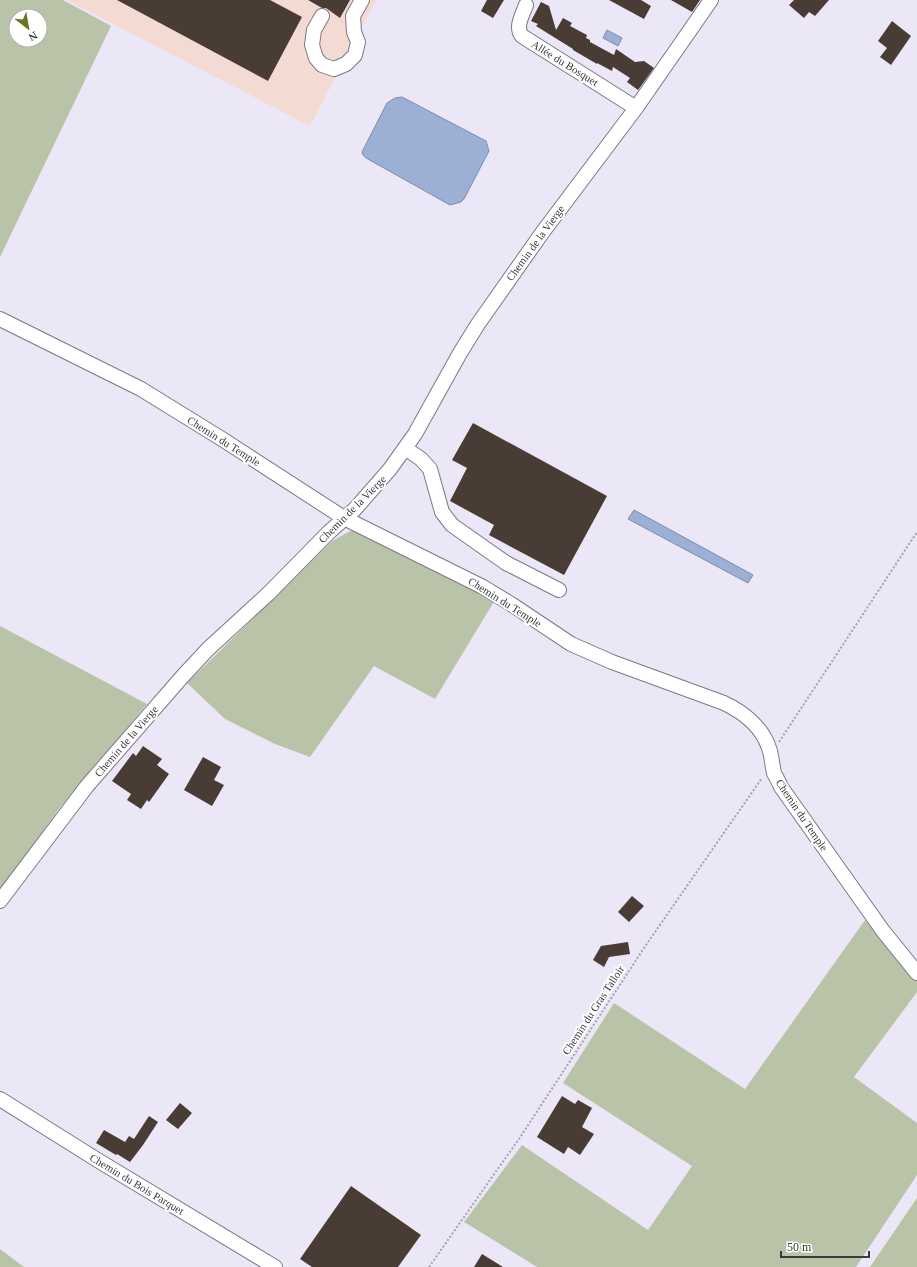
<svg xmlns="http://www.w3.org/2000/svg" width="917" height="1267" font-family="'Times New Roman',serif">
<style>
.industrial{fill:#f3dad2}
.green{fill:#b9c3a8;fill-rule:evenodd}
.water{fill:#9cafd5;stroke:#7f8ca8}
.building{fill:#483c35}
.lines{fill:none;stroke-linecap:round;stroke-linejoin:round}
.minor-casing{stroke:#7c7886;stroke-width:16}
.path{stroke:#a5a2ae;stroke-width:2;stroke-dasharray:2 2;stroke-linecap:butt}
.minor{stroke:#fff;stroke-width:14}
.labels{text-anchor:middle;stroke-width:4;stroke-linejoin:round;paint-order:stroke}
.street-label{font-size:11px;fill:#3a393f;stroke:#fff}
</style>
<rect width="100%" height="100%" fill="#ebe7f7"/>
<path class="industrial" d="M67,0H376L310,126Z"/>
<path class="green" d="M0,0H63L111,26L0,257ZM16,16H40V40H16Z
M352,530L495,600L435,699L374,666L310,757L275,744L225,719L187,683L332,541Z
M0,626L147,704L58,810L0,892Z
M865,920L917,981V992L854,1077L917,1123V1175L856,1267H537L464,1222L522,1145L648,1230L692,1166L563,1083L614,1003L745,1089Z
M917,1198V1267H870Z
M0,1249L24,1267H0Z"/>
<path class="water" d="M607,30L622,38L618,46L603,38Z
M402,97L486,141L489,151L464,199L461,202L450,205L366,158L363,155L362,152L387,103L395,98Z
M634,510L753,575L748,583L628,519Z"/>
<path class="building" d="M117,0H270L302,17L268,81Z
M308,0H350L340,18L326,8H322Z
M487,0H504L493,18L481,11Z
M609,0H641L651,6L644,19Z
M671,0H700L692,12Z
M794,0H829L815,16L809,12L804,18L789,5Z
M541,2L549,6L556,30L563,18L572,23L570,26L587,35L586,38L590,40V42L614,55L616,49L635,62L644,61L654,68L638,90L627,82L630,78L613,67L612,71L597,63V64L573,50V49L536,26L538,24L531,21Z
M892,21L911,36L891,65L880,57L887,48L878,41Z
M473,423L607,496L564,575L489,535L494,525L450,501L467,468L452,460Z
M143,746L162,759L157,765L169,774L149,802L147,800L141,809L127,800L131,794L112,781L133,753L136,756Z
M203,757L221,767L214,780L224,785L212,806L184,790Z
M632,896L644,906L629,922L618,912Z
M628,942L630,954L609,957L604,967L593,960L601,946Z
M562,1096L575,1104L578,1100L592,1108L582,1127L594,1134L580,1155L568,1147L564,1154L537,1137Z
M180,1103L192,1113L178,1129L166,1120Z
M149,1116L158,1122L143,1145L130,1162L117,1154L116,1155L96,1143L104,1130L125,1142L129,1136L134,1139Z
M351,1186L421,1235L398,1267H312L300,1259Z
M482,1254L503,1267H474Z"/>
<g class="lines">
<defs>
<path id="minor" d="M526,5C522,16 515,27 522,36L636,108
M322,16L314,30L312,45L316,58L322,65L334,69L346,64L355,55L358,42L354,32L353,16L362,0
M0,319L141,389L222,439L344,518L483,587L511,604L571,644L612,662L724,703C743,712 762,727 769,748C772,756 772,765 774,773C776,777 779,782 781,787L883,931L917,973
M405,448L421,459L430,469L442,512L452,525L506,563L559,590
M0,901L87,786L182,677L208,649L269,593L328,533L355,509L390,469L415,434L460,353L478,324L542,233L636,108L711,0
M0,1099L99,1161L275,1267"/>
</defs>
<use href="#minor" class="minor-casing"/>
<path class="path" d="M779,742L917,532
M429,1267L497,1170L519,1139L646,945L762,778"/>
<use href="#minor" class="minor"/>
</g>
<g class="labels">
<g class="street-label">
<text transform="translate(565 63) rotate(32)" y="4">Allée du Bosquet</text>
<text transform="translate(535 243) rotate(-54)" y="4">Chemin de la Vierge</text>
<text transform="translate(224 441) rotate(32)" y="4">Chemin du Temple</text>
<text transform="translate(352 509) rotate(-45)" y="4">Chemin de la Vierge</text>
<text transform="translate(505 602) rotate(32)" y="4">Chemin du Temple</text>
<text transform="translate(126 741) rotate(-49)" y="4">Chemin de la Vierge</text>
<text transform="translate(802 815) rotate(56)" y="4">Chemin du Temple</text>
<text transform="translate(593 1010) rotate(-57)" y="4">Chemin du Gras Talloir</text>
<text transform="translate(137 1184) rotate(31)" y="4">Chemin du Bois Parquet</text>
</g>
</g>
<g transform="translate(28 28) rotate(149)"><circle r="19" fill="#ffffff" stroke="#b0b0b2"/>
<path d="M0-3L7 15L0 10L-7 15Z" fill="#647827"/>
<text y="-6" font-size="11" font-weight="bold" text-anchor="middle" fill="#3a393f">N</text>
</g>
<path d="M781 1251v6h88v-6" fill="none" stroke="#3a393f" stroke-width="2"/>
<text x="787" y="1251" font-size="12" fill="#3a393f" stroke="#ffffff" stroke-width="3" paint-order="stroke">50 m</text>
</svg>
